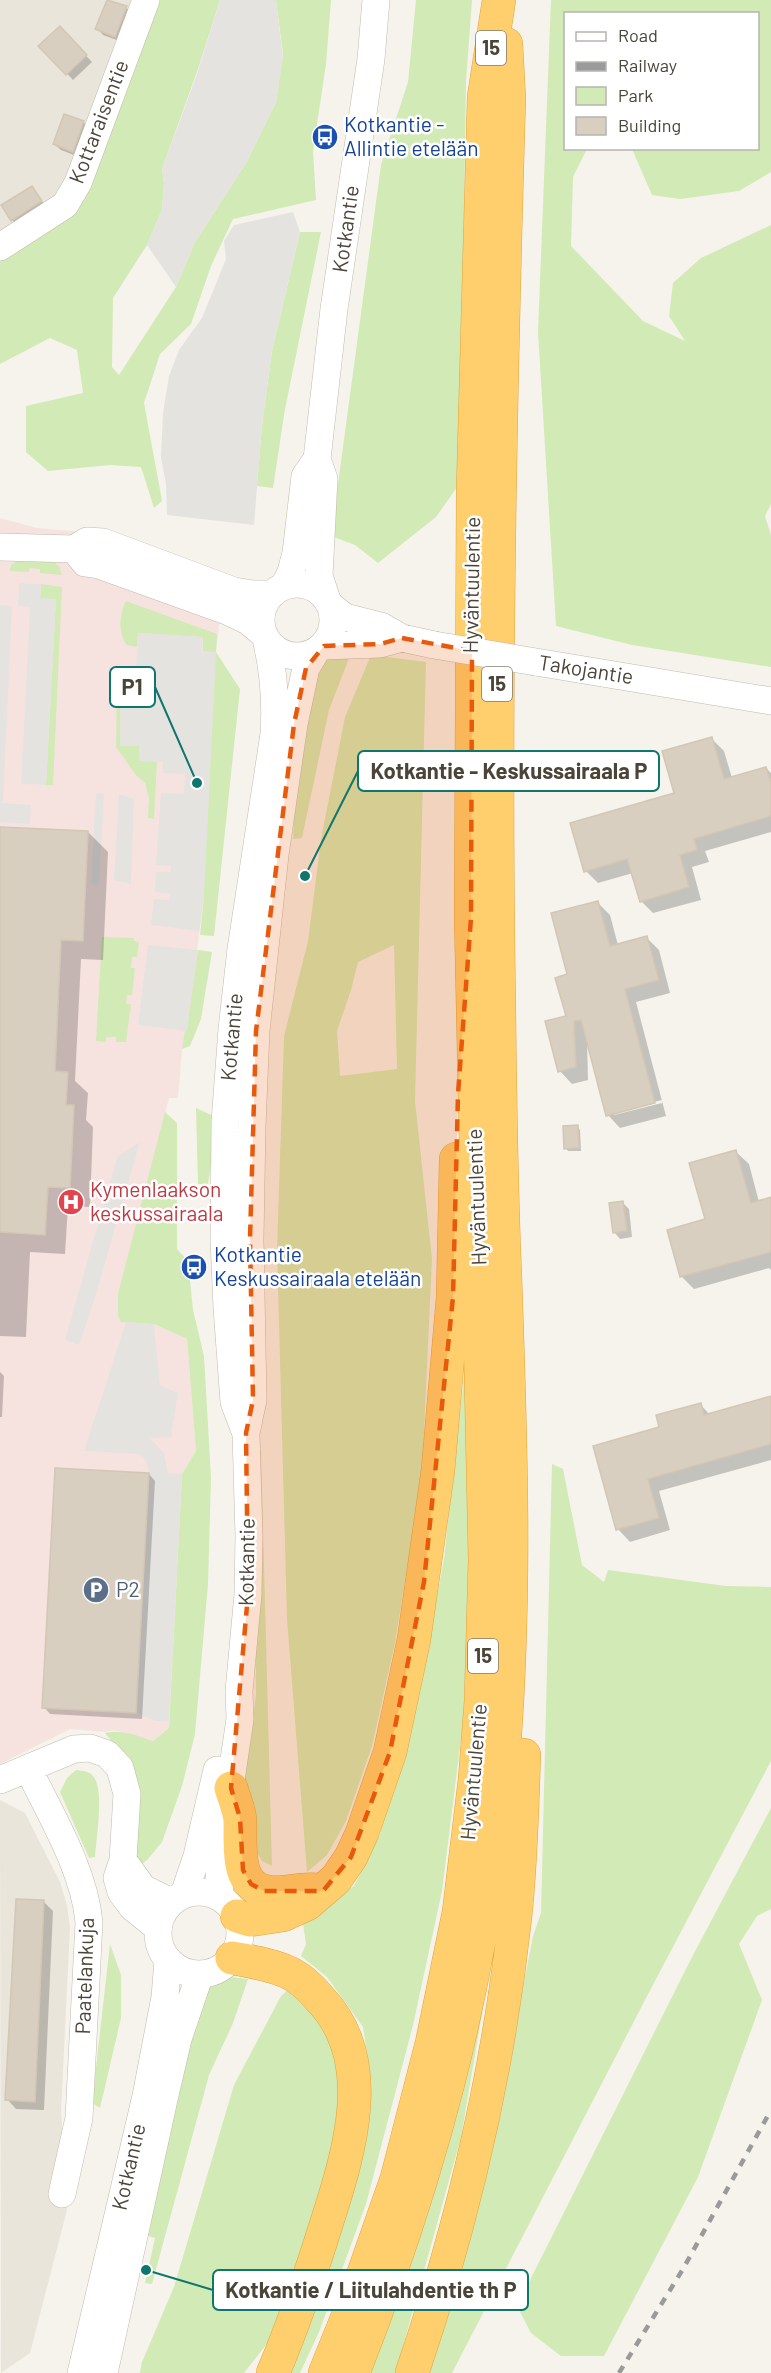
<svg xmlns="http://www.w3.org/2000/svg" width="771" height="2373" font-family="Barlow,sans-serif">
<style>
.residential{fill:#eae5da}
.medical{fill:#f6e3e0}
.green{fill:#d2eab5;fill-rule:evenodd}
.parking{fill:#e5e3e0}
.shadow{fill:#0003;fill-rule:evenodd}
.building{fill:#d8cfc1;stroke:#d3c7b4;stroke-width:1.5}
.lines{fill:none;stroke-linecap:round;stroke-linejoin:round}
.minor-casing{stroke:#c2bbae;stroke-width:28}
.highway-casing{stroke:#e0a43c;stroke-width:34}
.minor{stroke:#fff;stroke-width:27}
.highway{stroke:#ffcf6e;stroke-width:33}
.rail{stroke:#9a9a9a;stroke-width:4.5;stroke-dasharray:8 8;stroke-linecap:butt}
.minor-bridge-casing{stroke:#c2bbae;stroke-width:28;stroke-linecap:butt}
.minor-bridge{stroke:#fff;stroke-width:27}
.marked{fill:#e8590c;fill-opacity:0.2;stroke:#e8590c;stroke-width:4.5;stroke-dasharray:12 8;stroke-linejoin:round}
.labels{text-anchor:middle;stroke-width:5;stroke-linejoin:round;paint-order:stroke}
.shield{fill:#fff;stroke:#817c74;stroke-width:1.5}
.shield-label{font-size:20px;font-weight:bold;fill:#4b4439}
.street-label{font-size:21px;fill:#4b4439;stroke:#fff}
.transit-label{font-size:21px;fill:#164399;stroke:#fff;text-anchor:start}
.health-label{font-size:21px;fill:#be3a42;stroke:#fff;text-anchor:start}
.service-label{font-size:21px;fill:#4e5e75;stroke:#fff;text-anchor:start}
.leader{fill:none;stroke:#0f766e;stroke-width:2}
.callout-dot{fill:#0f766e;stroke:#fff;stroke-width:2}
.callout{fill:#fff;stroke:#0f766e;stroke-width:2}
.callout-label{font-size:22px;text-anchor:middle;font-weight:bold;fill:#4b4439}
</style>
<rect width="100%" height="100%" fill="#f6f3ec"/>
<path class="residential" d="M0,0H153L86,186L0,257Z
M0,1800L25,1813L60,1882L67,1905L70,1928L61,2111L67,2210L30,2353L1,2373Z"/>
<path class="medical" d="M0,518L37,528L95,533L220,616L216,652L204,896L187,1031L182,1049L178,1098H169L118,1293L154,1324L187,1339L196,1451L182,1474L169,1728L153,1741L115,1730L105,1732L70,1729L0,1764Z"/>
<path class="green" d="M153,0H220L198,69L162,169L164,183L162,210L147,245L113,298L112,367L119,375L176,287L195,242L246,163L276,102L283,54L276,0H331L326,64L313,151L316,200L233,219L211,266L191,324L160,354L144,403L162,501L154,508L141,467L110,465L48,471L26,452V406L83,393L77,350L50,338L0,364V257L72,211Z
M416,0H472L466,81L460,483L436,517L378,563L355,545L331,536L381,165L408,82Z
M551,0H771V172L739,191L680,199L652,195L632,149L758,148V14H566V148L587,149L573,177L571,246L643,321L685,341L669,316L673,283L701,258L771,225V504L765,516L771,535V667L632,645L556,626L538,332Z
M300,232H321L285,409L273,488L257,486L262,425L272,351Z
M20,559H50L59,566L62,575L40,573V569L30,568L29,572L10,571L11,565Z
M41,584L62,587L53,785H46L56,600L40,599Z
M126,601L217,634L216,652L240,689L214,936L200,935L204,896L203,637L138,633L137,647L127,645C118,635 119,613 126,601Z
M351,653L329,710L302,838L293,839C297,778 294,705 331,654Z
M371,655L426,662L415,1101L432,1259L422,1476L395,1643L372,1746L346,1821L327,1855L307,1872L287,1619L277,1250L284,1036L308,941L321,839L345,717ZM394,945L397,1069L340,1076L337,1031L351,990L358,962Z
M125,675H136L135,684H121L120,745L139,746L140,761H157L154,819L148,818L149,799L145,783L136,775L116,747L117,685L118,681Z
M102,937L134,938V941L139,942L137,957H132L131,968H135L132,995H127L126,1004H131L126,1042H116V1037H106V1042L96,1041Z
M198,950L212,952L201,1019L190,1046L182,1049Z
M196,1108L213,1116L216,1132L208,1184H198Z
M165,1112L177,1123V1249L188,1261L193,1310L204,1356L211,1478L208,1584L195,1734L182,1786L162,1842L148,1859L135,1870L124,1757L105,1733C122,1729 137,1736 153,1741L169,1728L182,1474L196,1451L187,1339L154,1324L121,1322L118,1316V1293Z
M467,1348L470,1570L463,1723L442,1891L413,2025L366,2204L319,2332L300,2373H283L344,2200L371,2080L363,2027L327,1977L301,1956L306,1944L303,1924L354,1886L380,1834L417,1703L444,1559Z
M254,1444L261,1451L272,1866L262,1861L256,1851L243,1791L256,1695Z
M552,1464L563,1469L582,1565L604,1582L608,1570L726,1586L771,1587V1761L645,2000L452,2373H424L507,2070L533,1936L541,1913Z
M76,1770C82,1771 89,1771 93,1776C105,1789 96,1839 95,1857L89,1858L60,1792L67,1778Z
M771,1808V1909L757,1916L739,1944L762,2000L698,2177L604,2356H561L531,2333L517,2306L692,1957Z
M499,1893L482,2014L461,2137L397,2368L395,2373H361Z
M110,1944L121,1975V2018L100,2108L92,2103Z
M222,1976L248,1979L233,2023L209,2075L152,2284L145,2283L155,2238L145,2235L147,2194L206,1984Z
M291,1987L311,2002L340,2060L337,2149L276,2332L244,2373H140L142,2362L174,2287L234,2085L281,1996Z"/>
<path class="parking" d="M220,0H276L283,58L276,102L246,163L195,242L176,287L147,245L162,210L164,183L162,169L197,74Z
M293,212L300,232L272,351L262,425L254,525L167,515L166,484L161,457L163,413L169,376L179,350L202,318L226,259L224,241L234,225Z
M19,583L41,584L40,598L56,599L46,785L21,784L30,607L18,606Z
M0,605L12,606L3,803L31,805L30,824L0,822Z
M138,633L203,637L202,651L216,652L204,896L199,931L151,925L154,899L169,900L170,894L155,892L156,872H171V866L156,865L161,793L184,794L185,774L162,773L163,762L139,761V746H120L121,684H135Z
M96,793L104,794L99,885L91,884Z
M119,794L134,799L131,884L114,880Z
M148,945L198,950L187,1031L138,1025Z
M140,1142L96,1294L79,1345L65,1340L117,1157Z
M126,1322L154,1324L160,1385L178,1393L171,1437L150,1438L164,1453L168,1473L182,1474L169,1721H156L136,1713L149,1473L146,1460L139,1454L84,1451Z"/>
<path class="shadow" d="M108,0L126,7L132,14L122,42L103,35L97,28Z
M60,28L92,62L73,80L41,46Z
M83,122L90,128L79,157L61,150L54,144Z
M32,188L47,208L18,226L12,220Z
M712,739L724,751L732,778L766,768L771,773V832L705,851L709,862L692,867L701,900L653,913L641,901L633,873L598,883L586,871L676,794Z
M0,828L88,832L108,852L103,960L81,959L75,1081L88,1093L86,1120L93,1127L90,1207L68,1206L65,1254L30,1252L26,1337L0,1336Z
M597,902L610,915L618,945L647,938L659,950L670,993L636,1002L666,1116L620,1128L608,1115L587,1039L588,1080L572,1084L560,1071L568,1017L569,975ZM662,1100V1103L614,1115V1112Z
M578,1127L580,1130L581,1151H568L566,1148Z
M736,1152L749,1164L759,1202L771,1199V1270L769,1268L694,1289L681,1276Z
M623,1203L629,1209L632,1237L620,1239L614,1232Z
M0,1372L4,1376L2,1417H0Z
M771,1397V1460L659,1491L670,1530L630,1542L618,1529L661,1428L700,1404L710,1415Z
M149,1474L155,1481L142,1719L50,1714L44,1707Z
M44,1902L53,1911L44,2110L16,2109L7,2099Z"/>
<path class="building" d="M107,0L127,6L115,37L95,29Z
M60,26L87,55L66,75L38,46Z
M64,114L84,121L73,152L53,144Z
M32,186L42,201L11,221L1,205Z
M712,737L724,779L766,767L771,782V816L694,839L697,850L680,855L689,887L640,902L627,859L584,872L570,823L674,793L662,751Z
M0,827L88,831L83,941L61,940L55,1071L68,1072L66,1105H74L70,1188L48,1187L45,1235L0,1232Z
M598,901L610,946L647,936L659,980L625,989L655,1103L606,1116L581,1020L574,1021L576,1067L558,1072L545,1021L566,1016L555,978L567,974L551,913Z
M578,1125L579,1148L564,1149L563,1126Z
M736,1150L751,1203L771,1197V1252L680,1277L667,1230L705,1219L689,1163Z
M623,1201L627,1231L613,1233L609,1203Z
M771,1396V1444L648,1479L659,1518L616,1530L593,1446L659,1427L656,1415L701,1403L704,1415Z
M55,1468L149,1473L136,1713L42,1708Z
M16,1899L44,1900L35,2102L5,2100Z"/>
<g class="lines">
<defs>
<path id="minor" d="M0,247L65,205L78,183L146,0
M317,459L324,479L319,576L326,597
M0,547L74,549L87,541L103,542L234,591L253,594H272
M74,549L85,563L99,565L227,611L248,621L261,632
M261 620a36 36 0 1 1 72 0a36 36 0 1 1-72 0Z
M284,586L291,572L296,553L305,476L317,459L334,309L371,59L376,0
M331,606L345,617L381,626L402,638L434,645
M324,646L380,644L402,638
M536,662L771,701
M245,1431L234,1402L227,1308L224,1240L225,1122L232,1029L241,949L274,734C276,703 274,674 267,643
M28,1768C51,1816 84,1869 89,1922L79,2118L62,2194
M0,1780L74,1749L90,1748L107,1754L120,1768L127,1794L123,1860L117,1878L121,1892L132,1907L158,1928
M123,1860L143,1888L171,1902
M158 1933a41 41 0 1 1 82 0a41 41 0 1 1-82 0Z
M184,1894L197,1856L217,1770
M220,1897L219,1878L221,1849L240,1719L239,1691L248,1594L249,1536L246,1433L253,1400L250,1239L252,1127L256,1031L275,855L294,724L306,668L315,653
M81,2373L146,2096L165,1997L168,1960
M104,2373L164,2099L178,2039L200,1974"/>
<path id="highway" d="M231,1788C234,1798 239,1809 240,1820C241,1845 234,1886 268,1892C286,1895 300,1887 319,1890
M237,1916L250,1920L283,1915L307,1904L336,1879L351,1857L362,1833L390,1752L414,1639L438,1470L453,1297L456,1159
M232,1958C250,1961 268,1964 285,1971C298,1976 311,1988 320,1999C380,2061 348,2156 325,2228C310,2276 293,2326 273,2373
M325,2373L354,2301L397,2178L432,2043L459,1912L475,1779L481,1701L485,1559L471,918L473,493L484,97L499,0
M353,2373C429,2181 481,1989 501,1782C517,1614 511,1443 505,1275C501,1186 500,1098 499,1009C494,705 500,401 509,98L506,44
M412,2373C462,2226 498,2073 515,1918C521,1864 522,1809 524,1755"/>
</defs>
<use href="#minor" class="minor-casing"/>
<use href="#highway" class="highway-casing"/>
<use href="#minor" class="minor"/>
<use href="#highway" class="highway"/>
<path class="rail" d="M619,2373L683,2269L771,2110"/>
<defs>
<path id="minor-bridge" d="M434,645L536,662"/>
</defs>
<use href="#minor-bridge" class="minor-bridge-casing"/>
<use href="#minor-bridge" class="minor-bridge"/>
</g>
<path class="marked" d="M402,638L472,651L471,918L458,1094L453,1297L424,1582L390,1752L351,1857L323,1891H264L251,1884L243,1870L240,1818L231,1788L248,1594L246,1433L253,1400L250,1239L256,1031L294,724L306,668L324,646L380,644Z"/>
<defs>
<symbol id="bus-disc" viewBox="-11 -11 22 22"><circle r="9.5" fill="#1a4fb4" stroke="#fff"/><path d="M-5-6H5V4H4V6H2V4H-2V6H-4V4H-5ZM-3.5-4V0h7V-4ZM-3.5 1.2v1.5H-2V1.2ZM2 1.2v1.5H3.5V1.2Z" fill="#fff"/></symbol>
<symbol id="hospital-disc" viewBox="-11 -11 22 22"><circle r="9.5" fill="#e0444e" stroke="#fff"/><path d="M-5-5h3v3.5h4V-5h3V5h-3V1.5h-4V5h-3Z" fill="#fff"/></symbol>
<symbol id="parking-disc" viewBox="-11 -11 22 22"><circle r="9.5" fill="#5c6f8a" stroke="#fff"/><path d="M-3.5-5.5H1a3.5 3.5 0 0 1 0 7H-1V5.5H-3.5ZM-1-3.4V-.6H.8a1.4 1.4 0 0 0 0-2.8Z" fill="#fff"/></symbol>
</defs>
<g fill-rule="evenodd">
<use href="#bus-disc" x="310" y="122" width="30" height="30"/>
<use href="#hospital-disc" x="56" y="1187" width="30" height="30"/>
<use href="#bus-disc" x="179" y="1252" width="30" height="30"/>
<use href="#parking-disc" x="81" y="1575" width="30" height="30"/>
</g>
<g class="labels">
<g class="shield">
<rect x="476" y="31" width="30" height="34" rx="4.5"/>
<rect x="482" y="667" width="30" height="34" rx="4.5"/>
<rect x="468" y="1639" width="30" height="34" rx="4.5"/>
</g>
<g class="shield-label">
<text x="491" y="55">15</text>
<text x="497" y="691">15</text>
<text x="483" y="1663">15</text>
</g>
<g class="street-label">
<text transform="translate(99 122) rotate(-69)" y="7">Kottaraisentie</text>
<text transform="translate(346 229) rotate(-82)" y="7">Kotkantie</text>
<text transform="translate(472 585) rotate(-89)" y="7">Hyväntuulentie</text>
<text transform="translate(586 670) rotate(9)" y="7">Takojantie</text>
<text transform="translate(232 1037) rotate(-85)" y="7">Kotkantie</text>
<text transform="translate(477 1197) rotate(-92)" y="7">Hyväntuulentie</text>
<text transform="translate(247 1562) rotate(-89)" y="7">Kotkantie</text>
<text transform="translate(474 1772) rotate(-85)" y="7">Hyväntuulentie</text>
<text transform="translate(85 1976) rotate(-88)" y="7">Paatelankuja</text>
<text transform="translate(129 2167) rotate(-77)" y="7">Kotkantie</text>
</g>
<g class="transit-label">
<text x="344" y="132">Kotkantie -<tspan x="344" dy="24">Allintie etelään</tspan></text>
<text x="214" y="1262">Kotkantie<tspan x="214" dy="24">Keskussairaala etelään</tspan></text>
</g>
<g class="health-label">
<text x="90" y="1197">Kymenlaakson<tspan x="90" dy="24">keskussairaala</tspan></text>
</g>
<g class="service-label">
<text x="116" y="1597">P2</text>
</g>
</g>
<path class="leader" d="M197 783L155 687M305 876L358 771M146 2270L213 2290"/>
<g class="callout-dot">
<circle cx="197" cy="783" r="6"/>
<circle cx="305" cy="876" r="6"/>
<circle cx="146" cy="2270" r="6"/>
</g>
<g class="callout">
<rect x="110" y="667" width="45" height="40" rx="6"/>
<rect x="358" y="751" width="301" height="40" rx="6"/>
<rect x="213" y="2270" width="315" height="40" rx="6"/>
</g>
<g class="callout-label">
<text x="132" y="695">P1</text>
<text x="509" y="779">Kotkantie - Keskussairaala P</text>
<text x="371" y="2298">Kotkantie / Liitulahdentie th P</text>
</g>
<rect x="564" y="12" width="195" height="138" fill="#ffffff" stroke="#b7b4b0" stroke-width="1.5"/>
<rect x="576" y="32" width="30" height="9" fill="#ffffff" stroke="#b7b4b0" stroke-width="1.5"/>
<text x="618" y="42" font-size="18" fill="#4b4439">Road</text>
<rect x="576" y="62" width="30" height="9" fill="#9a9a9a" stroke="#b7b4b0" stroke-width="1.5"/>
<text x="618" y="72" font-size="18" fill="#4b4439">Railway</text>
<rect x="576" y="87" width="30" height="18" fill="#d2eab5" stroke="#b7b4b0" stroke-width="1.5"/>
<text x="618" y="102" font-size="18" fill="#4b4439">Park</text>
<rect x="576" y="117" width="30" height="18" fill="#d8cfc1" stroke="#b7b4b0" stroke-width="1.5"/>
<text x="618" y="132" font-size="18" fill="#4b4439">Building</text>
</svg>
